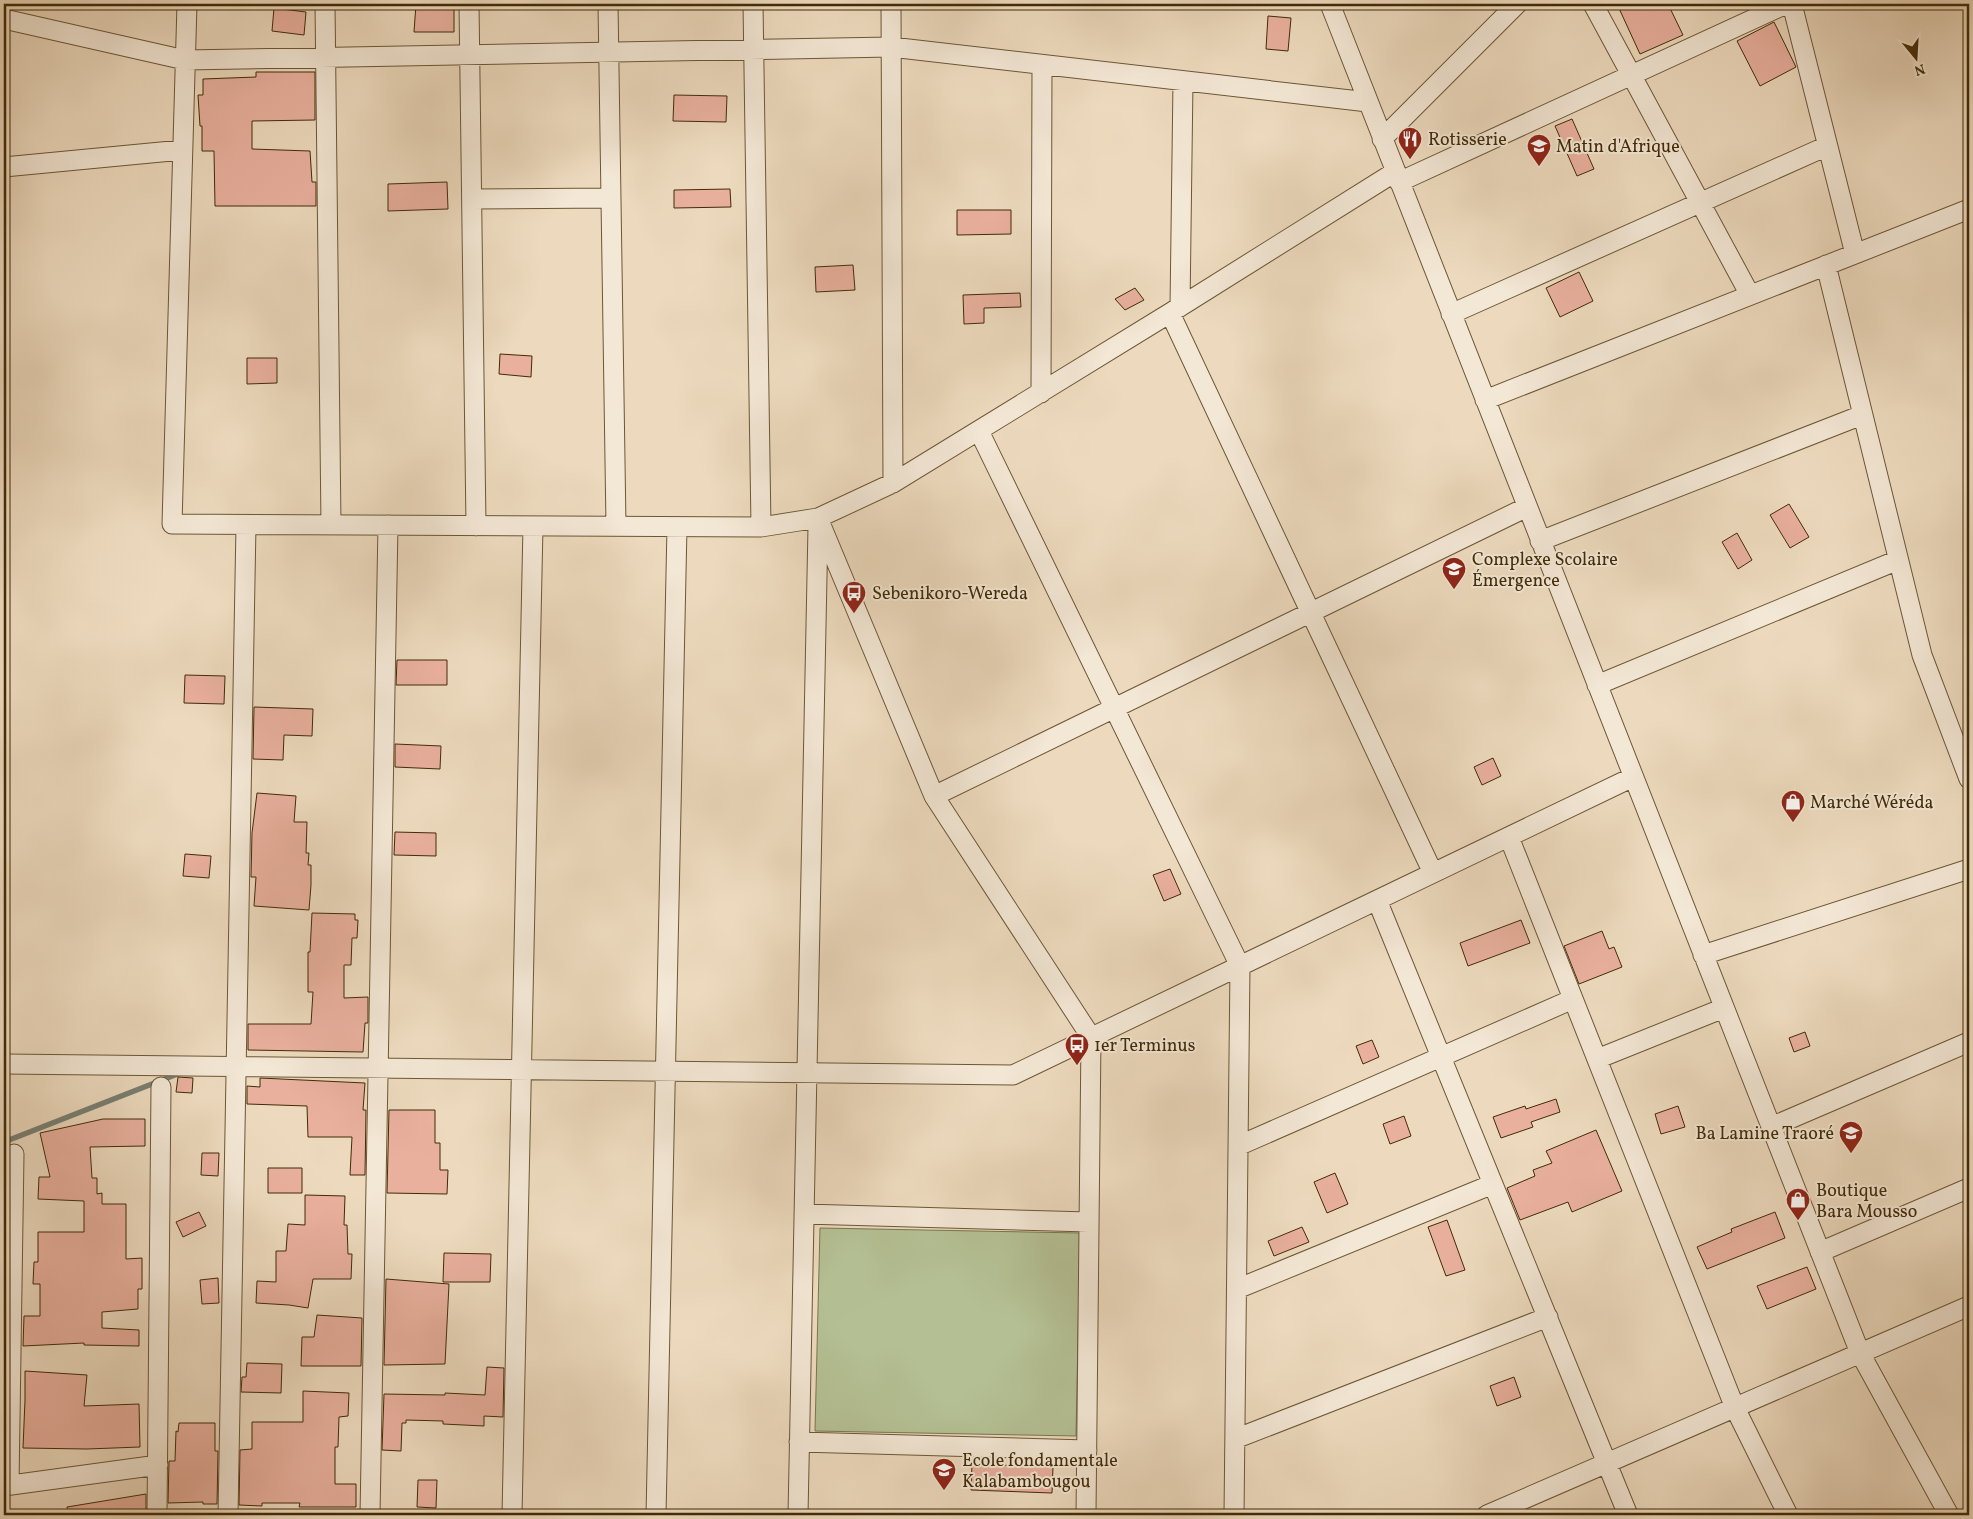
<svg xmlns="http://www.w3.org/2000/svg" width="1973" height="1519" font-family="Vollkorn,serif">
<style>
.green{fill:#b4c094;stroke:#7a764e}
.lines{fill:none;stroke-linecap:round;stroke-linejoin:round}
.stream{stroke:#788074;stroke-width:5.5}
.building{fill:#e9b09e;stroke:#412b07}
.minor-casing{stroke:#6c5735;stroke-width:21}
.minor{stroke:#f3e7d5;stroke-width:19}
.labels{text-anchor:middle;stroke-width:4;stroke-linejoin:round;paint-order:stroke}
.poi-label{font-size:18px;fill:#412b07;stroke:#f3e7d5;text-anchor:start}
</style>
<rect width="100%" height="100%" fill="#eddabe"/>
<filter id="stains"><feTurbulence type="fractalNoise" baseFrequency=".004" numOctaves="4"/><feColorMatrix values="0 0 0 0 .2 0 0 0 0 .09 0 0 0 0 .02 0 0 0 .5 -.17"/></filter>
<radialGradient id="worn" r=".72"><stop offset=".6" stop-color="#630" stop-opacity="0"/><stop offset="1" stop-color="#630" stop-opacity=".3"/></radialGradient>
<path class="green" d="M820,1228L1080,1233L1076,1436L815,1431Z"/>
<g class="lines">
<path class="stream" d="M4,1142L180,1073"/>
</g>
<path class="building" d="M416,4L454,7V32H414Z
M1617,4H1668L1683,35L1640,54Z
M274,8L306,12L304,35L272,31Z
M1268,16L1291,18L1288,51L1266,49Z
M1774,22L1796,67L1760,86L1737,41Z
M256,72H315V120L252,121V149L310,151L312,182H316V206H215L214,151H202V126H200L198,95H203V79L256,77Z
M674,95L727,96L726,122L673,121Z
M1572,119L1594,169L1577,176L1555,126Z
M447,182L448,209L388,211V184Z
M730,189L731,207L674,208V190Z
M957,210H1011V234L957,235Z
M853,265L855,290L816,292L815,267Z
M1579,272L1593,301L1560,317L1546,288Z
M1135,288L1144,300L1125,310L1115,299Z
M1020,293L1021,307L984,308V323L964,324L963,295Z
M500,354L532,356L531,377L499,374Z
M247,358H277V383L247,384Z
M1789,504L1809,537L1790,548L1770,515Z
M1737,533L1752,560L1738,569L1722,542Z
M397,660H447V685H396Z
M185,675L225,676L224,704L184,703Z
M254,707L313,709L312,736L284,735L283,760L253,759Z
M395,744L441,746L440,769L395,767Z
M1493,758L1501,776L1482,785L1474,767Z
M257,793L296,796L294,822H307L306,853H309L308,865H311V885L309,910L254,906L256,877H251L252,833Z
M395,832L436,833V856L394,855Z
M185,854L211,856L209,878L183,876Z
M1170,869L1181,894L1164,901L1153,875Z
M312,913L355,914V920H358L357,938H352L351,965H344V998L368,997V1023H365L363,1052L248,1050V1024H311L313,992H308V952H310Z
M1521,920L1530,943L1468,966L1460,943Z
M1602,931L1609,949L1614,947L1622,967L1579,984L1564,946Z
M1805,1032L1810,1046L1794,1052L1789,1038Z
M1372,1040L1379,1057L1363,1064L1356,1046Z
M178,1077L193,1078L192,1093L176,1092Z
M260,1078L365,1083L363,1110H366L365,1175H350L352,1137H308L307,1106L247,1104V1086L260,1087Z
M1556,1099L1560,1112L1531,1122L1533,1127L1501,1138L1493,1117L1525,1106L1526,1109Z
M1678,1106L1685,1127L1661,1134L1655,1114Z
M389,1110H435V1143H440V1170H448L447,1194L387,1193Z
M1404,1116L1411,1136L1390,1144L1383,1124Z
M103,1119H145V1146L90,1147L92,1178H97V1194L102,1193V1204H126V1259L142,1258V1289H138V1309L102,1312V1328L139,1330V1346L84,1345V1343L23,1346L24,1316H40V1284H33L34,1262H38V1232H84V1201L38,1199L39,1177H50L40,1133Z
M1596,1130L1622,1191L1572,1212L1568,1202L1520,1220L1507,1188L1535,1176L1533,1170L1552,1163L1546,1151Z
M202,1153H219L218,1176L201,1175Z
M268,1168H302V1193H268Z
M1335,1173L1348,1204L1327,1213L1314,1182Z
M305,1195L345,1196L344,1225H347L348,1254H352L351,1279H313L308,1308L289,1305L256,1303L257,1281L276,1282V1251H286L288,1224L305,1225Z
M199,1212L206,1226L183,1237L176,1222Z
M1775,1212L1785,1238L1707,1269L1697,1247L1732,1232L1731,1229Z
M1447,1220L1465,1270L1446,1276L1428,1227Z
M1302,1227L1309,1242L1274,1256L1268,1241Z
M444,1253L491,1254L490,1282H443Z
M1807,1267L1816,1289L1767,1309L1757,1286Z
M218,1278L219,1303L202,1304L200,1280Z
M386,1279L449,1284L445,1364L384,1365Z
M317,1315L362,1318L361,1366H301L302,1337H314Z
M247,1363L282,1364L281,1393L241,1392L242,1377H246Z
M487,1367L504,1368L503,1417L484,1416V1426L443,1424V1421L406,1420V1423H402L401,1451L382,1450L384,1394L445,1395V1393L485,1395Z
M25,1371L87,1375L84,1406L139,1404L140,1447L87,1449L23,1448L25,1400Z
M1514,1377L1521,1397L1497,1406L1490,1386Z
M303,1391L349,1393L348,1416L339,1417L338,1447H335V1484H356V1507H299L300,1503H262V1506L239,1505L240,1450L252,1449V1422H303Z
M179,1423H215V1451H218L217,1504H203V1502L168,1503L169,1461H175L176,1431L178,1432Z
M972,1464L1053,1467L1052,1493L971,1490Z
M418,1480H437L436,1508L417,1507Z
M146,1494V1515H68L67,1507Z"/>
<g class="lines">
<defs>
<path id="minor" d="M187,4L172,524L761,527L818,518L893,483L1170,313L1395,172
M325,4L331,525
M469,4L476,526
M608,4L616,526
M753,4L761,527
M891,4L893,483
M1330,4L1860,1353L1949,1515
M1593,4L1750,295
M1792,4L1855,254
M4,19L185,60L891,47L1368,102
M1382,139L1517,4
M4,167L182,150
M1399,182L1786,4
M472,199L611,198
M1826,265L1922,655L1969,779
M1180,307L1183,81
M1170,313L1433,873
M1451,314L1827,146
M1041,393L1042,65
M1485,400L1969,209
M979,431L1240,966L1234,1515
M818,518L934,796L1091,1037L1086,1515
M1540,541L1862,415
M1597,685L1898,560
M934,796L1527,507
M1509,837L1735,1408L1788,1515
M1377,900L1628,1515
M1703,955L1969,869
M1597,1059L1724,1008
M4,1064L1013,1075L1633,777
M1771,1127L1969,1042
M1238,1146L1573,999
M804,1214L1089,1222
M1820,1252L1969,1188
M1237,1289L1493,1184
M1235,1439L1548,1317
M799,1442L1087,1450
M9,1485L14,1154
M4,1486L158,1465
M157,1515L161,1087
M228,1515L246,525
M370,1515L388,525
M512,1515L533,526
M656,1515L677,527
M798,1515L818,527
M1487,1515L1969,1306"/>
</defs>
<use href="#minor" class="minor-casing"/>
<use href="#minor" class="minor"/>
</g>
<defs>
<symbol id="restaurant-pin" viewBox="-11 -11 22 30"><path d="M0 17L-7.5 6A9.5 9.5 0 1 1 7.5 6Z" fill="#8f2418" stroke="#f3e7d5"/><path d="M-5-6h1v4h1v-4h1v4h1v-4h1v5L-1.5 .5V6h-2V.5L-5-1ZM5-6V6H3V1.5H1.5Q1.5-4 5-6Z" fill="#fff"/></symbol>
<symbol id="school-pin" viewBox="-11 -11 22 30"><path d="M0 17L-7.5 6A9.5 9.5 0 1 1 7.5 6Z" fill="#8f2418" stroke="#f3e7d5"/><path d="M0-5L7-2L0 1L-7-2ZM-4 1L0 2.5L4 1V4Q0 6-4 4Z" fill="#fff"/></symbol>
<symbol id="bus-pin" viewBox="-11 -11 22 30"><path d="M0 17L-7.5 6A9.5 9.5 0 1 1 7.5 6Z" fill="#8f2418" stroke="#f3e7d5"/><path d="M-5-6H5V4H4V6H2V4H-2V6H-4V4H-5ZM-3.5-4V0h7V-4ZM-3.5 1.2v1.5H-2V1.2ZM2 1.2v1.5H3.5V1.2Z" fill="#fff"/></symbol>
<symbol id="shop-pin" viewBox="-11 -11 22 30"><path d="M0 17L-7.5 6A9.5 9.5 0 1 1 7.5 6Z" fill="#8f2418" stroke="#f3e7d5"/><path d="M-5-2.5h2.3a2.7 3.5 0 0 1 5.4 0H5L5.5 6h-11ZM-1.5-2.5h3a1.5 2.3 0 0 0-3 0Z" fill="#fff"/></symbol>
</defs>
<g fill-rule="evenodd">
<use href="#restaurant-pin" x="1396" y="125" width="28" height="38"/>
<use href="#school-pin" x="1525" y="132" width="28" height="38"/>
<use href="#school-pin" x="1440" y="555" width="28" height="38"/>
<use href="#bus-pin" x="840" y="579" width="28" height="38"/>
<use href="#shop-pin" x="1779" y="788" width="28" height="38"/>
<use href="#bus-pin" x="1063" y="1031" width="28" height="38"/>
<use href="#school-pin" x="1837" y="1119" width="28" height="38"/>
<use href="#shop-pin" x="1784" y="1186" width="28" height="38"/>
<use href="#school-pin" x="930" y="1456" width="28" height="38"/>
</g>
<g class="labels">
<g class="poi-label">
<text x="1428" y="145">Rotisserie</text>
<text x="1556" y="152">Matin d'Afrique</text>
<text x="1472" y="565">Complexe Scolaire<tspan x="1472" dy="21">Émergence</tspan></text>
<text x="872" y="599">Sebenikoro-Wereda</text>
<text x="1810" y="808">Marché Wéréda</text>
<text x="1094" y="1051">1er Terminus</text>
<text x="1834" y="1139" text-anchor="end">Ba Lamine Traoré</text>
<text x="1816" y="1196">Boutique<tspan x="1816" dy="21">Bara Mousso</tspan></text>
<text x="962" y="1466">Ecole fondamentale<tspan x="962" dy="21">Kalabambougou</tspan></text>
</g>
</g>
<rect width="1973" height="1519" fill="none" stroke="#eddabe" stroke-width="20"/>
<rect x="5" y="5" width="1963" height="1509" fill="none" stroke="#412b07" stroke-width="2.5"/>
<rect x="10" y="10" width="1953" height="1499" fill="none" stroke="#412b07"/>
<g transform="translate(1916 58) rotate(162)" stroke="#f3e7d5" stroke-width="4" paint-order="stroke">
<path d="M0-4L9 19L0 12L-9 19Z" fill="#412b07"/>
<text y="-8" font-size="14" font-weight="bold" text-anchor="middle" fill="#412b07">N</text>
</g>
<rect width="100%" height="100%" filter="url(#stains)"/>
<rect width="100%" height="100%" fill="url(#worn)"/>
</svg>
